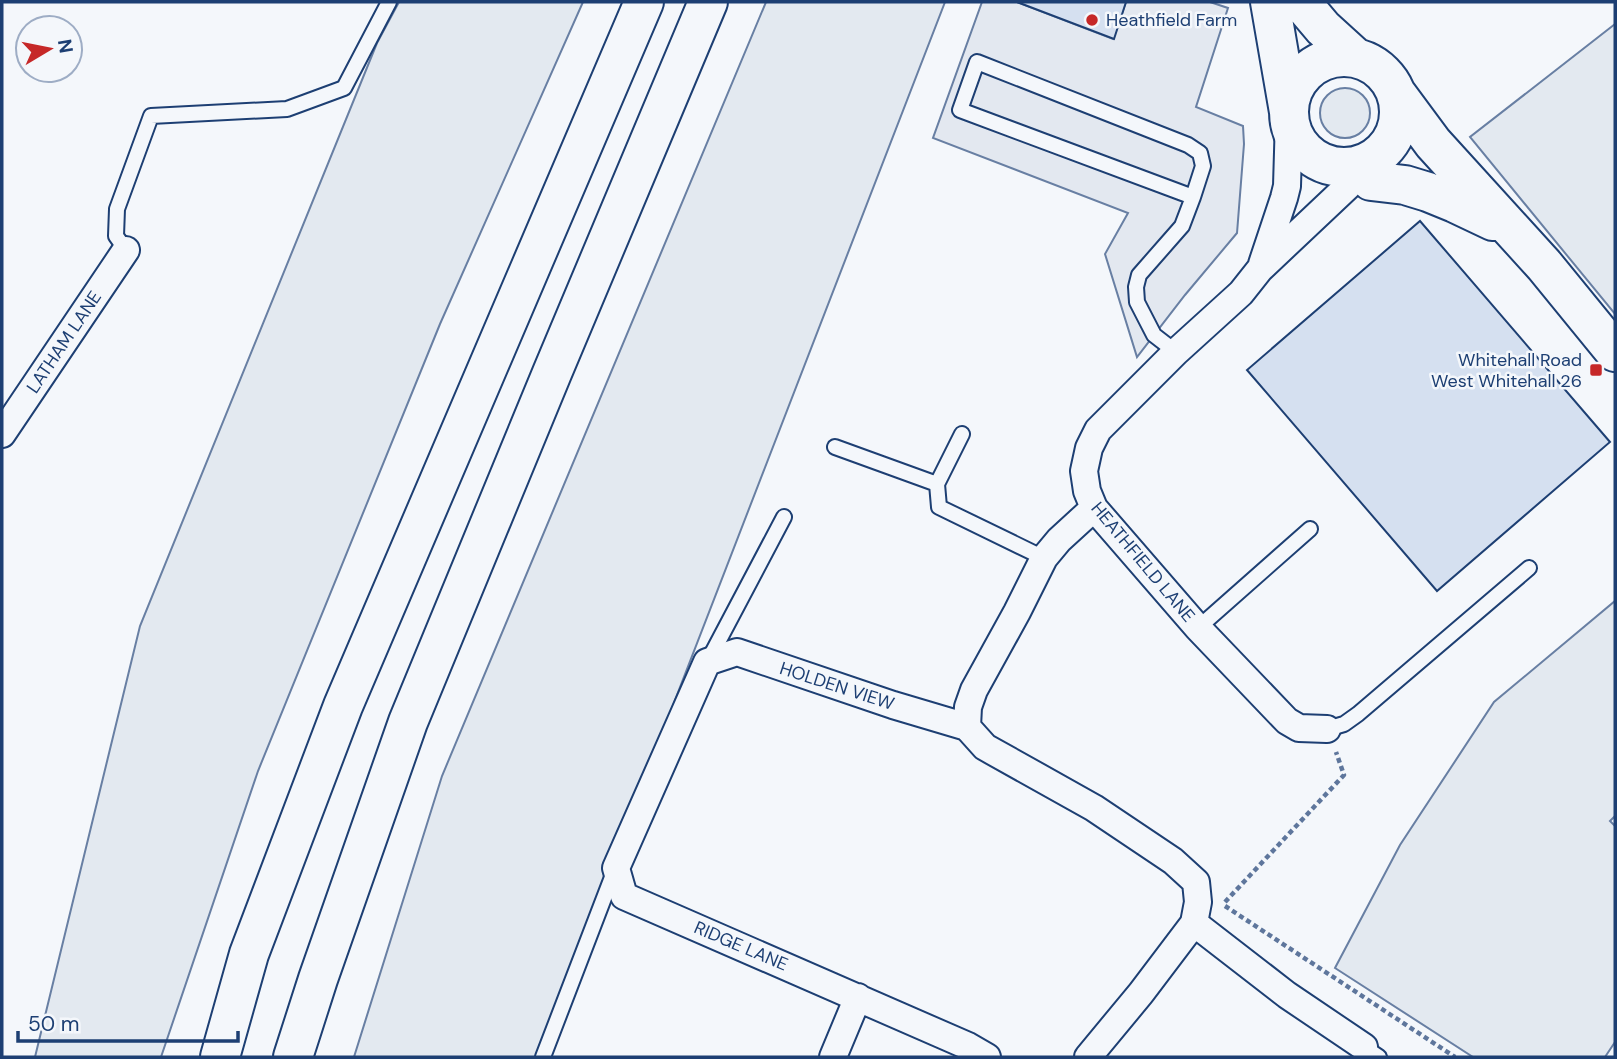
<svg xmlns="http://www.w3.org/2000/svg" width="1617" height="1059" font-family="'DM Sans',sans-serif">
<style>
.green{fill:#e3e9f0;stroke:#687fa3;stroke-width:2}
.parking{fill:#e3e8f0;stroke:#687fa3;stroke-width:2}
.building{fill:#d5e0f0;stroke:#1d3f73;stroke-width:2}
.lines{fill:none;stroke-linecap:round;stroke-linejoin:round}
.service-casing{stroke:#1d3f73;stroke-width:18}
.minor-casing{stroke:#1d3f73;stroke-width:30}
.primary-casing{stroke:#1d3f73;stroke-width:42}
.motorway-casing{stroke:#1d3f73;stroke-width:42}
.path{stroke:#5e769c;stroke-width:4.5;stroke-dasharray:5 3.5;stroke-linecap:butt}
.service{stroke:#f4f7fb;stroke-width:14}
.minor{stroke:#f4f7fb;stroke-width:26}
.primary{stroke:#f4f7fb;stroke-width:38}
.motorway{stroke:#f4f7fb;stroke-width:38}
.poi-dot{fill:#c62828;stroke:#f4f7fb;stroke-width:2.5}
.labels{text-anchor:middle;stroke-width:5;stroke-linejoin:round;paint-order:stroke}
.poi-label{font-size:18px;fill:#1d3f73;stroke:#f4f7fb;text-anchor:start}
.street-label{font-size:18px;fill:#1d3f73;stroke:#f4f7fb}
</style>
<rect width="100%" height="100%" fill="#f4f7fb"/>
<path class="green" d="M399,2H583L440,324L258,771L161,1057H35L140,626L377,43Z
M766,2H945L537,1057H354L442,776Z
M1615,24V314L1470,137Z
M1320 113a25 25 0 1 1 50 0a25 25 0 1 1-50 0Z
M1615,601V816L1610,821L1615,826V1042L1605,1057H1473L1335,968L1400,845L1494,702Z"/>
<path class="parking" d="M982,2H1017L1113,39L1126,2H1210L1228,8L1196,107L1243,126L1244,144L1237,233L1185,295L1137,357L1105,254L1128,213L933,138Z"/>
<path class="building" d="M1017,2H1126L1114,39Z
M1420,221L1610,442L1437,591L1247,370Z"/>
<g class="lines">
<defs>
<path id="service" d="M126,250L116,236L117,209L151,116L287,109L344,88L389,2
M1176,352L1154,335L1137,302L1136,287L1139,275L1182,226L1193,197L960,110L977,62L1188,145L1200,153L1203,166L1193,197
M835,447L937,484L939,507L1044,558
M937,484L962,434
M1198,628L1310,529
M708,661L784,517
M1327,729L1344,724L1358,714L1529,568
M1364,1047L1379,1057
M543,1057L614,872"/>
<path id="minor" d="M1262,264L1284,198L1287,186L1289,118
M2,434L126,250
M967,727L893,705L737,652L707,662L616,868L624,896L968,1046L987,1057
M1327,729L1299,728L1287,721L1198,628L1094,508L1087,491L1084,471L1089,448L1098,430L1176,352L1241,293L1260,269L1348,186L1355,166
M1194,923L1287,995L1364,1047
M833,1057L858,997
M1088,1057L1141,993L1194,923L1198,902L1196,882L1173,861L1094,808L985,747L967,727L968,707L974,690L1017,612L1044,558L1059,540L1094,508"/>
<path id="primary" d="M1270,2L1289,112
M1301,2L1323,28L1356,58
M1289 112a55 55 0 1 1 110 0a55 55 0 1 1-110 0Z
M1396,93L1433,143L1544,265L1615,352
M1356,166L1371,181L1405,185L1428,192L1455,203L1493,221"/>
<path id="motorway" d="M220,1057L249,954L343,706L644,2
M293,1057L318,979L408,722L552,373L708,2"/>
</defs>
<use href="#service" class="service-casing"/>
<use href="#minor" class="minor-casing"/>
<use href="#primary" class="primary-casing"/>
<use href="#motorway" class="motorway-casing"/>
<path class="path" d="M1225,902L1344,775L1336,752
M1225,906L1455,1057"/>
<use href="#service" class="service"/>
<use href="#minor" class="minor"/>
<use href="#primary" class="primary"/>
<use href="#motorway" class="motorway"/>
</g>
<g class="poi-dot">
<circle cx="1092" cy="20" r="7"/>
<rect x="1589" y="363" width="14" height="14" rx="3.5"/>
</g>
<g class="labels">
<g class="poi-label">
<text x="1106" y="26">Heathfield Farm</text>
<text x="1582" y="366" text-anchor="end">Whitehall Road<tspan x="1582" dy="21">West Whitehall 26</tspan></text>
</g>
<g class="street-label">
<text transform="translate(64 342) rotate(-56)" y="6">LATHAM LANE</text>
<text transform="translate(1143 562) rotate(50)" y="6">HEATHFIELD LANE</text>
<text transform="translate(837 686) rotate(18)" y="6">HOLDEN VIEW</text>
<text transform="translate(741 946) rotate(23)" y="6">RIDGE LANE</text>
</g>
</g>
<rect width="1617" height="1059" fill="none" stroke="#1d3f73" stroke-width="7"/>
<g transform="translate(49 49) rotate(80)"><circle r="33" fill="#f4f7fb" stroke="#9eadc5" stroke-width="2"/>
<path d="M0-5L12 26L0 18L-12 26Z" fill="#c62828"/>
<text y="-10" font-size="19" font-weight="bold" text-anchor="middle" fill="#1d3f73">N</text>
</g>
<path d="M18 1031v10h220v-10" fill="none" stroke="#1d3f73" stroke-width="3.5"/>
<text x="28" y="1031" font-size="21" fill="#1d3f73" stroke="#f4f7fb" stroke-width="5" paint-order="stroke">50 m</text>
</svg>
